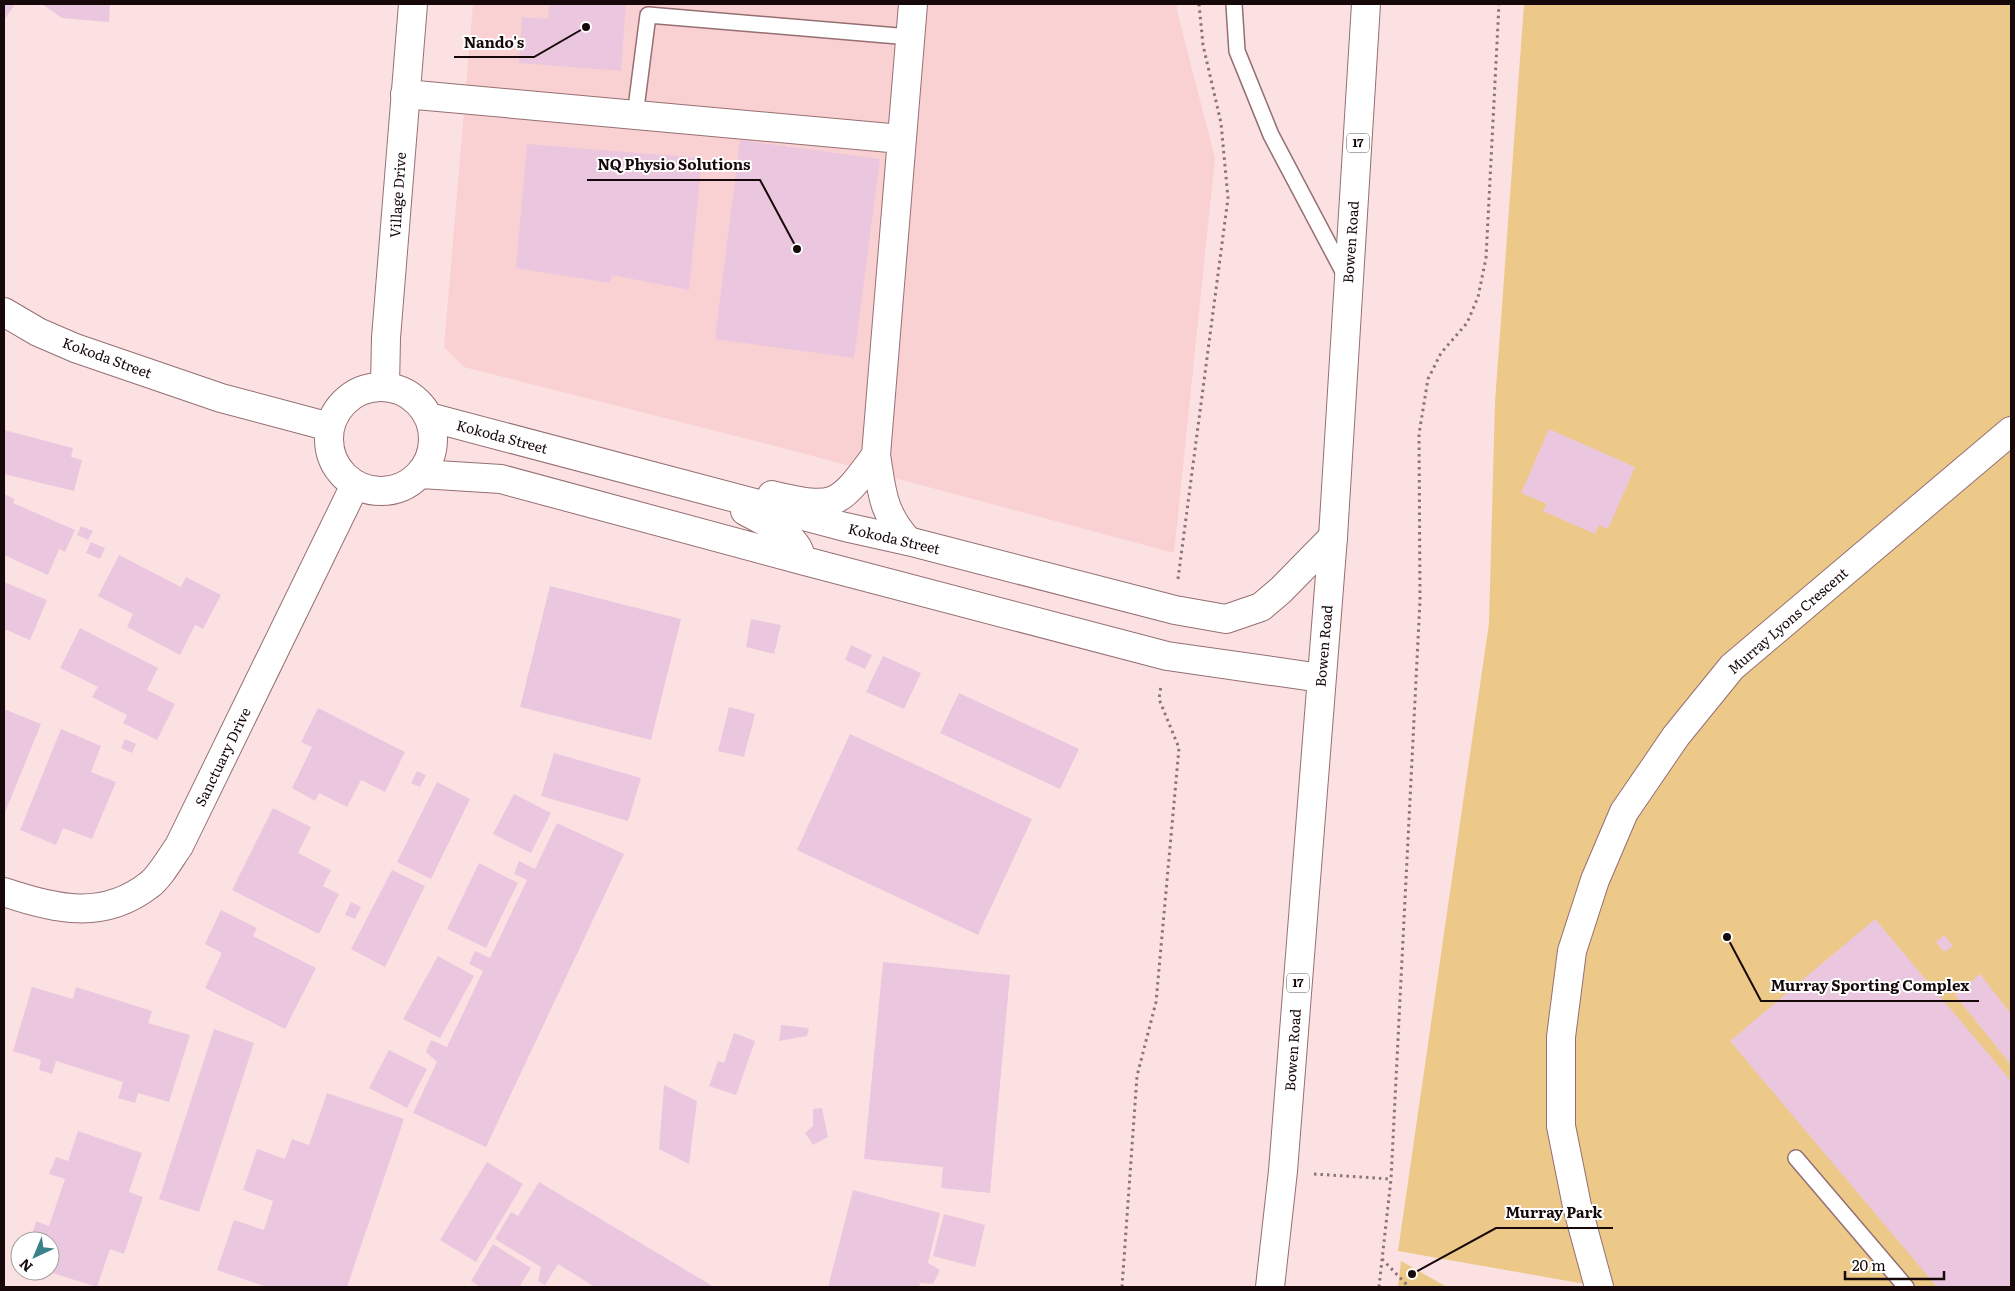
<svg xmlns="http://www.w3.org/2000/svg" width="2015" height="1291" font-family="Literata,serif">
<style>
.built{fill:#fad1d3}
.green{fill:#ecc988}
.building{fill:#eac7de}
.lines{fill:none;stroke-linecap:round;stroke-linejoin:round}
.lane-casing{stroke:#956f72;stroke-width:18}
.street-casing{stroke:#956f72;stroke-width:30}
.secondary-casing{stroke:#956f72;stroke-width:30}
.primary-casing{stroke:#956f72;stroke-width:30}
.path{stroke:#897576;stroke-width:3;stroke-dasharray:2.5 4;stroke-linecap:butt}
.lane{stroke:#fff;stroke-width:15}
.street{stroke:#fff;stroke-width:28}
.secondary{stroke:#fff;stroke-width:28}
.primary{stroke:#fff;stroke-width:28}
.labels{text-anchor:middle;stroke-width:4;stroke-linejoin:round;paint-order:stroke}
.shield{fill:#fff;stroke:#5d5354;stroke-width:1}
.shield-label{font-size:12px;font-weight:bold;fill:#17090a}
.street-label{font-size:14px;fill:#17090a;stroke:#fff}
.leader{fill:none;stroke:#17090a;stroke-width:2}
.callout-dot{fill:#17090a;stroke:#fff;stroke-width:2}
.callout-label{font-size:15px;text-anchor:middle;font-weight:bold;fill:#17090a;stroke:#fff;stroke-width:4;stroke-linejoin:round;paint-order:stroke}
</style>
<rect width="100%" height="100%" fill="#fce1e3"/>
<path class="built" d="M473,4H1177V11L1215,158L1174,553L779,447L464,367L444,347Z"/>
<path class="green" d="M1524,4H2011V1287H1602L1398,1251L1489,623L1495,402Z
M1401,1261L1447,1287H1398Z"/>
<path class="building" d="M4,4H15L4,20Z
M42,4H110L109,22L62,18Z
M549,4H626L621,71L519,63L522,17L548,19Z
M740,140L880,159L854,358L715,339Z
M527,144L702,158L689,290L612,275L610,283L516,268Z
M1549,429L1635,467L1608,529L1599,525L1595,534L1543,511L1547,504L1521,493Z
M4,430L73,448L71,457L82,460L74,491L4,474Z
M4,494L15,499L13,503L75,530L65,552L59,549L48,575L4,555Z
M81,526L93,531L88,540L77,535Z
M91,542L105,548L100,559L86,553Z
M119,555L181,587L186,577L221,595L203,629L195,625L180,655L127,627L133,614L98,596Z
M4,582L47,600L30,640L4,629Z
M550,586L681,619L651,740L520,707Z
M751,619L781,625L774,654L746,647Z
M80,628L158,668L147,690L175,704L157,740L123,723L127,715L92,697L98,687L60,668Z
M851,645L872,655L865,669L845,660Z
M883,656L921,673L904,709L866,692Z
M959,693L1079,749L1060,789L940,733Z
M729,707L755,714L744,757L718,751Z
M318,708L405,752L385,792L361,780L347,807L319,793L315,801L292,788L312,747L301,742Z
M4,709L41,724L4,815Z
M61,729L101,746L91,772L116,782L92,839L63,828L56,845L20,830Z
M850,734L1032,819L978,935L797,850Z
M125,739L136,744L132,753L121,748Z
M554,753L641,778L628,821L541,796Z
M417,771L426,775L420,787L411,783Z
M437,782L470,799L431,879L397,862Z
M514,794L551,813L531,853L493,834Z
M273,808L311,827L298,853L331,870L323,886L339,894L319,934L232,890Z
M557,823L624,854L486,1147L413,1113L437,1062L426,1052L431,1040L447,1047L483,971L469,964L475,951L490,958L527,880L514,874L519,861L535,869Z
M479,863L518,883L486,948L447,929Z
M392,870L425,886L385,967L351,949Z
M351,902L361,907L355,919L345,915Z
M221,910L257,928L253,936L316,968L285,1029L205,988L222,953L205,944Z
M1875,919L2011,1081V1287H1937L1730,1041Z
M1944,935L1953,946L1944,952L1936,942Z
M438,956L474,976L440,1038L403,1019Z
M883,962L1010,975L990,1193L941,1188L943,1167L864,1159Z
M1980,974L2011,1014V1065L1955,995Z
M32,987L73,999L76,987L152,1011L148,1023L190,1035L169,1102L138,1093L135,1103L118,1098L123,1082L56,1061L52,1074L39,1070L41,1060L13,1051Z
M781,1025L809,1028L807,1036L779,1041Z
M214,1029L254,1043L199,1212L159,1199Z
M734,1033L755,1041L736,1095L709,1086L718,1061L724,1063Z
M389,1050L427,1069L407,1108L369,1088Z
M664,1085L697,1101L689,1164L659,1149Z
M327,1093L404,1119L347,1287H267L217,1270L234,1220L264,1230L273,1201L243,1190L257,1149L285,1159L292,1139L309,1145Z
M822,1108L828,1137L813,1145L805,1133L813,1126V1109Z
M78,1131L142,1153L129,1192L143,1197L124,1254L110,1249L97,1287L46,1271H50V1241H41L42,1239L32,1235L36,1221L49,1226L65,1179L49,1174L56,1157L68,1161Z
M487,1162L523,1184L476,1262L440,1240Z
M539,1182L714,1287H595L558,1264L545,1285L538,1281L541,1267L495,1239L511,1212L518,1216Z
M853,1190L940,1213L928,1263L940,1270L933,1284L920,1283L919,1287H828Z
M944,1214L985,1225L975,1267L933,1256Z
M493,1244L531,1268L519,1287H480L471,1281Z"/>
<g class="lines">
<defs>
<path id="lane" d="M1234,4L1237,51L1271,135L1346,277
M635,116L648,15L910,37
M1796,1158L1906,1287"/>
<path id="street" d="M405,94L901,139
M772,495C835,510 838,507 876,455
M908,541C882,512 882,492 876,455L913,4
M4,892C54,909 103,921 149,885C160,877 171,857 179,846L355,485
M1599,1287L1577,1206L1561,1126V1037L1572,951L1595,880L1624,812L1676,736L1732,667L2011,431"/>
<path id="secondary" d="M4,312L38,332L75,348L221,398L330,427
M385,386L386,338L413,4
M329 439a52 52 0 1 1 104 0a52 52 0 1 1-104 0Z
M429,417L845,527L908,541L1175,610L1226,619L1261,607L1281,590L1333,537
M421,474L501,479L801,560L1167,656L1321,678
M745,511C764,522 800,535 801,560"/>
<path id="primary" d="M1270,1287L1283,1171L1333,537L1366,4"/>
</defs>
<use href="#lane" class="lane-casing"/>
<use href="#street" class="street-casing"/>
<use href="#secondary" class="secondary-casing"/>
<use href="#primary" class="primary-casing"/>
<path class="path" d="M1178,579L1228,198L1221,123L1203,45L1199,4
M1314,1174L1391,1179
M1382,1259L1409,1287
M1122,1287L1137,1076L1156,1002L1179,748L1159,699L1161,686
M1379,1287L1391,1179L1420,600L1419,434L1428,379L1441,353L1467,323L1478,297L1486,258L1499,4"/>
<use href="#lane" class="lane"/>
<use href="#street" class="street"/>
<use href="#secondary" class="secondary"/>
<use href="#primary" class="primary"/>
</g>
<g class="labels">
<g class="shield">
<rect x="1347" y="133.5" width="22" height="19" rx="4"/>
<rect x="1287" y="973.5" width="22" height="19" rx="4"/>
</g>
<g class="shield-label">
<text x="1358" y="147">17</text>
<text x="1298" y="987">17</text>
</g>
<g class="street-label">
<text transform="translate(398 195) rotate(-86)" y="5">Village Drive</text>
<text transform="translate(1351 242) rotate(-86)" y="5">Bowen Road</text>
<text transform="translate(107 358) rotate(20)" y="5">Kokoda Street</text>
<text transform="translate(502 437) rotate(15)" y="5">Kokoda Street</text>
<text transform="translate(894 539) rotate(13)" y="5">Kokoda Street</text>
<text transform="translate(1788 621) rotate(-41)" y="5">Murray Lyons Crescent</text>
<text transform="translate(1324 646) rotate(-85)" y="5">Bowen Road</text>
<text transform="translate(223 757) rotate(-64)" y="5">Sanctuary Drive</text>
<text transform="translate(1293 1050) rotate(-86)" y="5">Bowen Road</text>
</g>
</g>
<path class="leader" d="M586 27L534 57H454M797 249L760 180H587M1727 937L1761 1001H1979M1412 1274L1496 1228H1613"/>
<g class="callout-dot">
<circle cx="586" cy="27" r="5"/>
<circle cx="797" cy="249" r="5"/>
<circle cx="1727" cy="937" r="5"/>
<circle cx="1412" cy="1274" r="5"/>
</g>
<g class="callout-label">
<text x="494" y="48">Nando's</text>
<text x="674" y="170">NQ Physio Solutions</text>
<text x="1870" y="991">Murray Sporting Complex</text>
<text x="1554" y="1218">Murray Park</text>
</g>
<rect width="2015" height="1291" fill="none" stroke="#17090a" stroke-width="10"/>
<g transform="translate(35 1256) rotate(224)"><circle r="24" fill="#ffffff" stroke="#a29d9d"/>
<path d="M0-4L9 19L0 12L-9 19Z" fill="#3a8289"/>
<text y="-8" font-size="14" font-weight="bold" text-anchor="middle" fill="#17090a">N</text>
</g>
<path d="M1845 1271v8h99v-8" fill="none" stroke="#17090a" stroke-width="2.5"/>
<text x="1852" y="1271" font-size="15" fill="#17090a" stroke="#ffffff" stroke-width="4" paint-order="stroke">20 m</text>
</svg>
